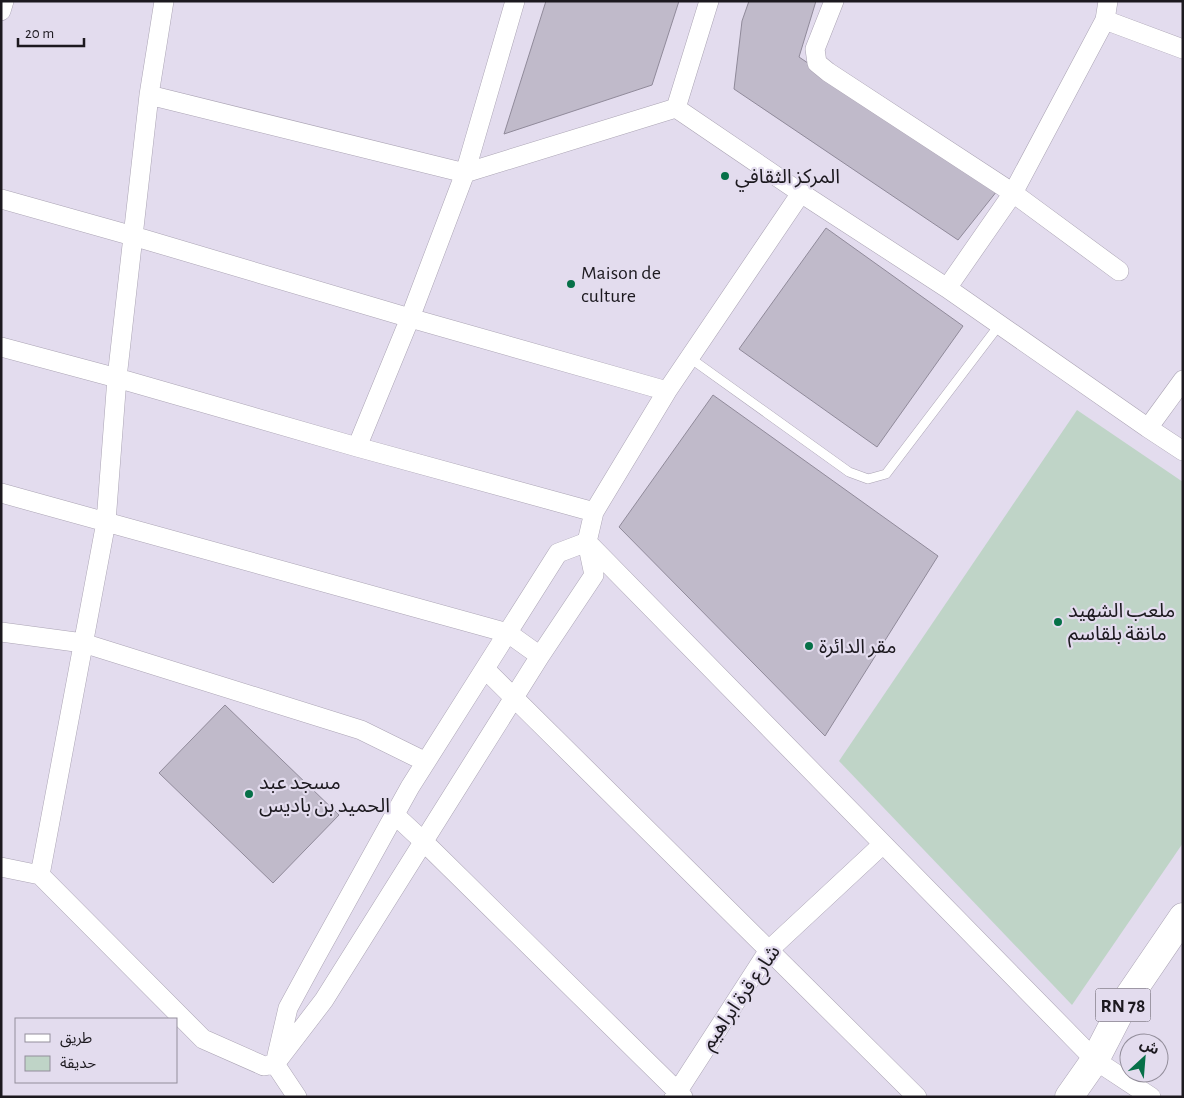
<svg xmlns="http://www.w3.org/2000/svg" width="1184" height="1098" font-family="'Alegreya Sans','Noto Sans Arabic',sans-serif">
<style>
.green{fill:#bfd4c7}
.building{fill:#c0baca;stroke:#908a9a}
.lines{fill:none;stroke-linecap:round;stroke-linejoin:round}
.service-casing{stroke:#aba4b4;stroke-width:10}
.minor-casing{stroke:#aba4b4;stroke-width:20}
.primary-casing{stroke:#aba4b4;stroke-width:29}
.service{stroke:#fff;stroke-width:9}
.minor{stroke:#fff;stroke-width:19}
.primary{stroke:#fff;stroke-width:28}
.poi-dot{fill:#067048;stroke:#e3dcee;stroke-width:2}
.labels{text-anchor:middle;stroke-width:4.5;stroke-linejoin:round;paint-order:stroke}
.shield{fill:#e3dcee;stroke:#58545d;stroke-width:1}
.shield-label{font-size:19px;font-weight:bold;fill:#1c191f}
.poi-label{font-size:20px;fill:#1c191f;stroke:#e3dcee;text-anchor:start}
.street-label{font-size:20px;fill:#1c191f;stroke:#e3dcee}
</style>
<rect width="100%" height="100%" fill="#e3dcee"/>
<path class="green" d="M1077,410L1183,482V843L1072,1005L839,761Z"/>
<path class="building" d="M546,1H679L652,85L504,134Z
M749,1H816L799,57L997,191L958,240L734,89L742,21Z
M826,228L963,326L877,447L739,349Z
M713,395L938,556L825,736L619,527Z
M225,705L339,815L273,883L159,773Z"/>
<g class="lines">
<defs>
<path id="service" d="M690,358L849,472L868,479L886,474L1000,324"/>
<path id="minor" d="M164,1L149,95L465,173L410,318L357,447
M515,1L465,173L676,108
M834,1L815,49L817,63L828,72L1013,193L1119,271
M1108,1L1105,20L1183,49
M1,11L4,1
M676,108L801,193L667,391L594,512L587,542L1095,1060L1151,1097
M676,108L709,1
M801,193L947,288L1148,428
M1,199L133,236L410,318L667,391
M947,288L1013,193L1105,20
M1,347L117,378L357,447L594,512
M1183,380L1148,428L1183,451
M1,493L508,633L540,656
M587,542L594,575L540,656L324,1000L275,1064L288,1008L313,962L410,787L558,553Z
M1,632L83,643L361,730L426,762
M485,669L917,1097
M395,815L423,841L683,1097
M1,867L40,875L203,1039L264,1066L275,1064L297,1097
M40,875L106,522L117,378L149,95
M674,1097L769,950L883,844"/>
<path id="primary" d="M1069,1097L1095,1060L1125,1002L1183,917"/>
</defs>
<use href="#service" class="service-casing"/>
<use href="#minor" class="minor-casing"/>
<use href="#primary" class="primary-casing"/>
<use href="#service" class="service"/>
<use href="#minor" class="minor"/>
<use href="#primary" class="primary"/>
</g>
<g class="poi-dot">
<circle cx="725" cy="176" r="5"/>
<circle cx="571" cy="284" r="5"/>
<circle cx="1058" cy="622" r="5"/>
<circle cx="809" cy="646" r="5"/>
<circle cx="249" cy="794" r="5"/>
</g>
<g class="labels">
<rect class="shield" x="1095.5" y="988.5" width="55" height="33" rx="4"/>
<g class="shield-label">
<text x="1123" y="1012">RN 78</text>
</g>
<g class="poi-label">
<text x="735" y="183">المركز الثقافي</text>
<text x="581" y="279">Maison de<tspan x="581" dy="23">culture</tspan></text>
<text x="1068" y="617">ملعب الشهيد<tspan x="1068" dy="23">مانقة بلقاسم</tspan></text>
<text x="819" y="653">مقر الدائرة</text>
<text x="259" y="789">مسجد عبد<tspan x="259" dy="23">الحميد بن باديس</tspan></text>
</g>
<g class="street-label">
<text transform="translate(740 997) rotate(-55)" y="7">شارع قرة ابراهيم</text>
</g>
</g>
<rect width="1184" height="1098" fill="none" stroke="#1c191f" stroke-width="5"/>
<rect x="15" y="1018" width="162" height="65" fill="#e3dcee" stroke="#938e9b"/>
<rect x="25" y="1034" width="25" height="8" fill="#ffffff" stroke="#938e9b"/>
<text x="60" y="1043" font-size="15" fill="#1c191f">طريق</text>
<rect x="25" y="1056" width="25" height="15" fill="#bfd4c7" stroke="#938e9b"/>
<text x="60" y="1068" font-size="15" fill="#1c191f">حديقة</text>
<g transform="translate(1144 1058) rotate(26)"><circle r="24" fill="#e3dcee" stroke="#938e9b"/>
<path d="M0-4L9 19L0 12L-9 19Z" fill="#067048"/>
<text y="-8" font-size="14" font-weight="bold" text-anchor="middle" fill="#1c191f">ش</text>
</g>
<path d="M18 38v8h66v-8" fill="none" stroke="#1c191f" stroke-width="2.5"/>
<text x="25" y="38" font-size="15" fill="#1c191f" stroke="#e3dcee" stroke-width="4" paint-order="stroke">20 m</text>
</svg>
